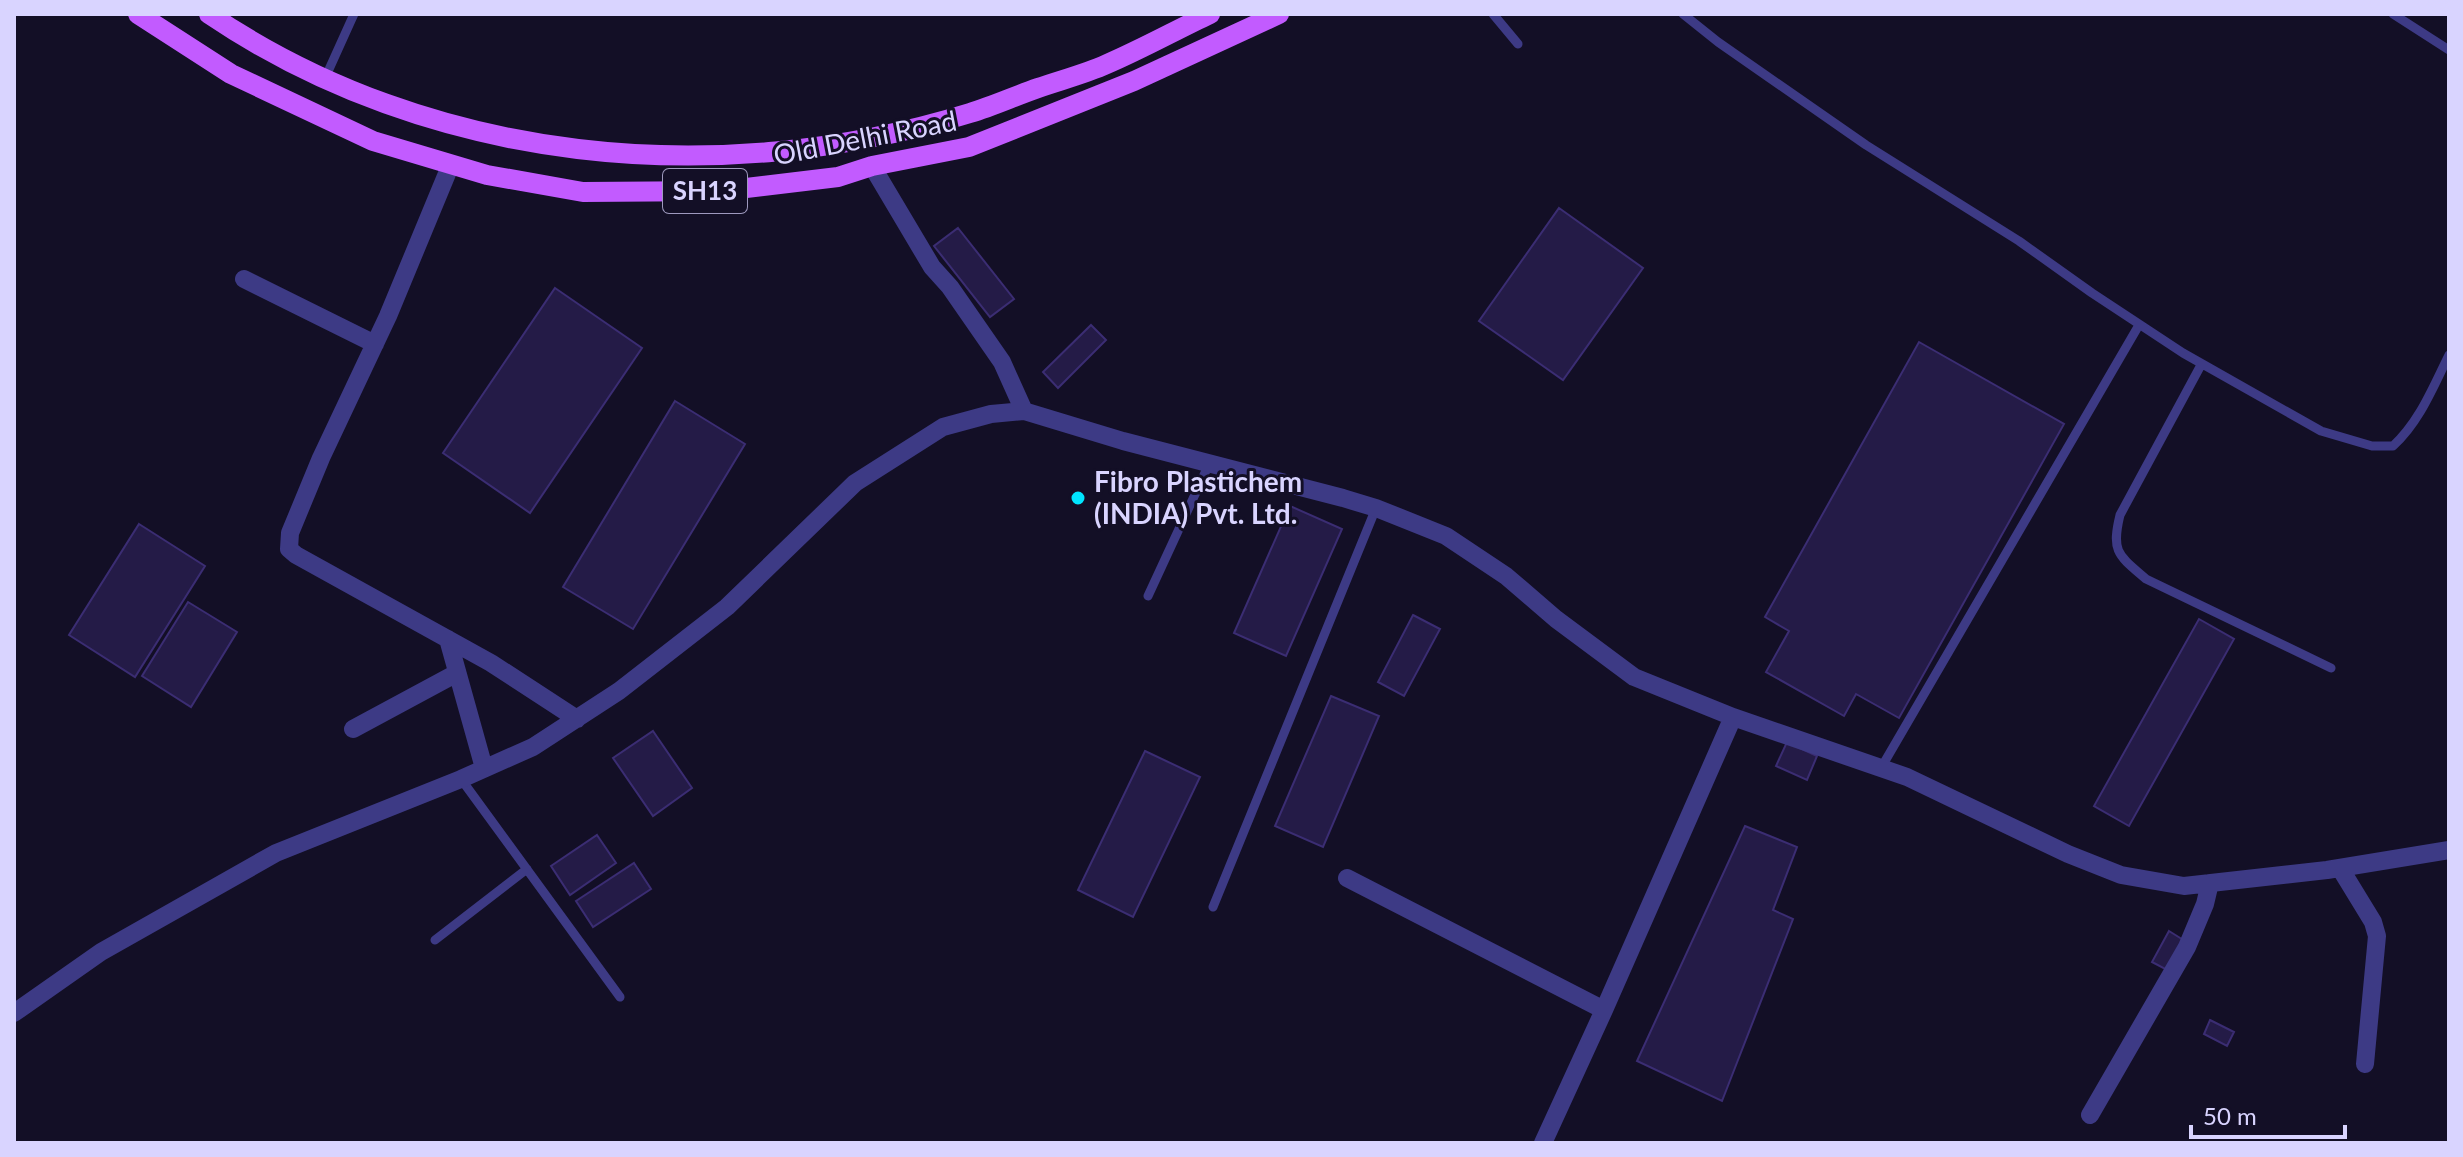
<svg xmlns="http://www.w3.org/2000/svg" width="2463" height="1157" font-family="Lato,sans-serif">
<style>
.building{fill:#241b47;stroke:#3b2d73;stroke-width:2}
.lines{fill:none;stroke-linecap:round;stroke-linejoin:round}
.service{stroke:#3d3a85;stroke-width:9}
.minor{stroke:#3d3a85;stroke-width:18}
.primary{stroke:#c25bff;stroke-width:20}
.poi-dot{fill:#00e5ff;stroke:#130f26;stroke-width:3}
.labels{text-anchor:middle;stroke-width:6;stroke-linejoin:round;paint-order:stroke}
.shield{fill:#130f26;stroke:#9e99be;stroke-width:2}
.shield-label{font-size:26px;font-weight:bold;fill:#d9d4ff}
.street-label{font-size:28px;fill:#d9d4ff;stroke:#130f26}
.poi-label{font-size:28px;font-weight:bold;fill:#d9d4ff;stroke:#130f26;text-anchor:start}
</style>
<rect width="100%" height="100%" fill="#130f26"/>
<path class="building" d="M1559,208L1643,268L1563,380L1479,321Z
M958,228L1014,299L990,317L934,246Z
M555,288L642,348L530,513L443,453Z
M1091,325L1106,340L1058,388L1043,372Z
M1919,342L2064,424L1899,718L1856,694L1844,716L1766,672L1789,631L1765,617Z
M675,401L745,444L633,629L563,587Z
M1290,506L1342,529L1286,656L1234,633Z
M139,524L205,566L135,677L69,635Z
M188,602L237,632L191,707L142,676Z
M1413,615L1440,629L1404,696L1378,682Z
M2199,619L2234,639L2129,826L2094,806Z
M1331,696L1379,716L1323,847L1275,826Z
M653,731L692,788L653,816L613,758Z
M1787,742L1817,756L1807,780L1776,766Z
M1145,751L1200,777L1133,917L1078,890Z
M1745,826L1797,847L1773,910L1793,919L1722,1101L1637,1061Z
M597,835L616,863L570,895L551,866Z
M634,863L651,889L593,927L576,901Z
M2169,931L2185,941L2169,971L2152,962Z
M2210,1020L2234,1032L2227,1046L2204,1034Z"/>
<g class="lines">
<path class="service" d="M1493,14L1518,44
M1683,14L1718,42L1866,145L2019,241L2092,293L2183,353L2321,431L2372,446H2393C2420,421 2433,387 2449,355
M2393,14L2449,50
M326,76L354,14
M2201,365L2120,515C2111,552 2118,555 2146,579L2331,668
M1148,596L1210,462
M1881,768L2139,325
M461,779L620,997
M1213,907L1376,508
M435,940L527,869"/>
<path class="minor" d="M451,164L388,316L321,458L290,533L289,549L296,555L491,663L577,719
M872,166L932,267L950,287L1002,362L1024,411
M244,279L375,344
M448,639L484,768
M353,729L457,673
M2340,868L2373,922L2377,936L2365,1064
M1347,878L1604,1010
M14,1013L101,952L276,853L461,779L533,747L619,691L727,607L855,483L943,427L991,414L1024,411L1123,441L1343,498L1376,508L1446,536L1506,576L1556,619L1634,677L1733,717L1907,777L2068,854L2121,875L2184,886L2327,870L2449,850
M2090,1115L2187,947L2205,904L2210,883
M1543,1143L1604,1010L1733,717"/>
<path class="primary" d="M138,14L231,74L373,141L487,175L583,192L721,191L838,177L872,166L969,147L1134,81L1279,14
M209,14C431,164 717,191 970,113C993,106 1015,96 1038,88C1061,80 1085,74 1107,64C1142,49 1176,30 1210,14"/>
</g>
<circle class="poi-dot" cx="1078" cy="498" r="8"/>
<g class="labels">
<rect class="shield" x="663" y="169" width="84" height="44" rx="6"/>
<g class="shield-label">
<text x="705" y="200">SH13</text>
</g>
<g class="street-label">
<text transform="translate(865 138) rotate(-11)" y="10">Old Delhi Road</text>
</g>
<g class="poi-label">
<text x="1094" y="492">Fibro Plastichem<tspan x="1094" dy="32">(INDIA) Pvt. Ltd.</tspan></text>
</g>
</g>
<rect width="2463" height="1157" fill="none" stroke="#d9d4ff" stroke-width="32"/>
<path d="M2191 1125v12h154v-12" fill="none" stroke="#d9d4ff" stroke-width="4"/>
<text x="2203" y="1125" font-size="24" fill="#d9d4ff" stroke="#130f26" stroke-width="6" paint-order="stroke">50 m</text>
</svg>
